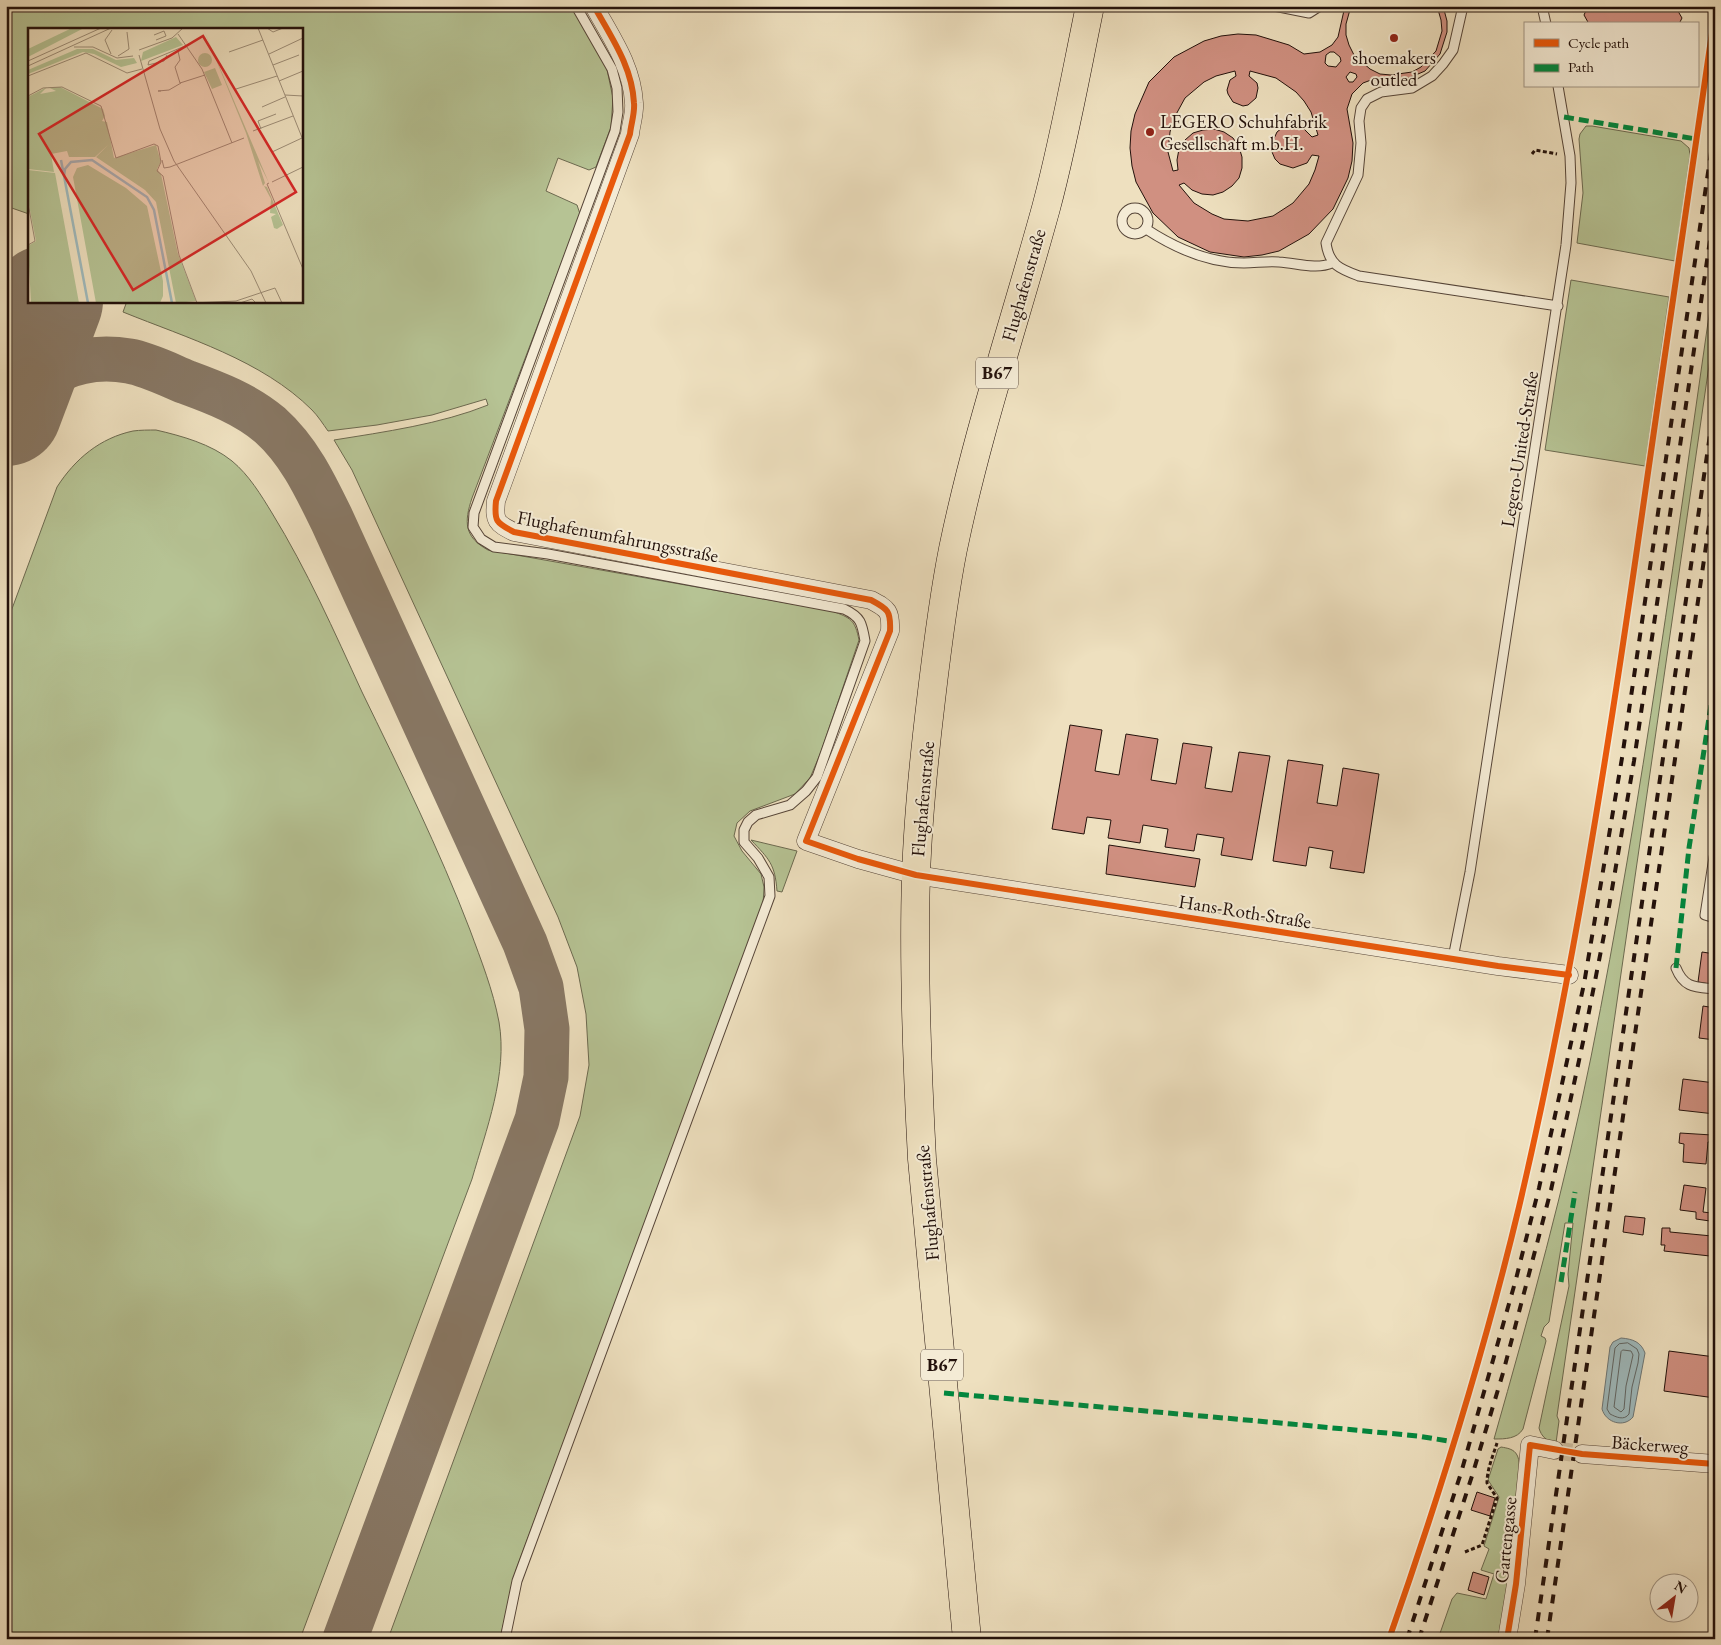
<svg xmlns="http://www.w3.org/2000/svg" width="1721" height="1645" font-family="'EB Garamond',serif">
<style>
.green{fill:#b6c394;stroke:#6c6a50}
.water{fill:#9fbabd;stroke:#6d7676}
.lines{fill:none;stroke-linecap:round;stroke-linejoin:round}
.shore{stroke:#616664;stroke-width:1}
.taxiway{stroke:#887865;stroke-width:45}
.runway{stroke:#887865;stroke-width:112}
.building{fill:#d09081;stroke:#23110b;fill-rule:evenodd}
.minor-tunnel{stroke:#d0c1a4;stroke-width:18;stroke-dasharray:18 9;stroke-linecap:butt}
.service-casing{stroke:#564538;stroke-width:11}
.minor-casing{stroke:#564538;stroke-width:19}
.primary-casing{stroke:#23110b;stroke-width:29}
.path{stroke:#23110b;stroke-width:3;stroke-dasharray:4 2.5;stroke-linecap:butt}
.service{stroke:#f4ebd5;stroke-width:9}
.minor{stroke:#f4ebd5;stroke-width:18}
.primary{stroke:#eee0bf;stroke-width:28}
.rail{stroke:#23110b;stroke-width:4;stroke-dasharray:9 9;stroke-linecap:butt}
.quiet{stroke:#00873e;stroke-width:5;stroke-dasharray:10 5;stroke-linecap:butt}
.cycleway-casing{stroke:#f4ebd5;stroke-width:9}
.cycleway{stroke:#e8590c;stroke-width:6}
.poi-dot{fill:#8f2418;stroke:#f4ebd5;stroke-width:2}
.labels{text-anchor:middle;stroke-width:4;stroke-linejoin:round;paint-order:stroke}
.shield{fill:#f4ebd5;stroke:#625248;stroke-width:1}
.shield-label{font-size:18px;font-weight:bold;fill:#23110b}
.poi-label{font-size:19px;fill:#23110b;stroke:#f4ebd5}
.street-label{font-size:19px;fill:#23110b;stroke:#f4ebd5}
.inset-river{fill:none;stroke:#9fbabd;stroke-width:2.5}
.inset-road{fill:none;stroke:#9d8d77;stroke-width:1}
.view{fill:#d62828;fill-opacity:0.15;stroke:#d62828;stroke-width:2.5}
.inset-edge{fill:none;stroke:#23110b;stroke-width:2.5}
</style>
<rect width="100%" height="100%" fill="#eee0bf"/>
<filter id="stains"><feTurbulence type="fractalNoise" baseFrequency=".004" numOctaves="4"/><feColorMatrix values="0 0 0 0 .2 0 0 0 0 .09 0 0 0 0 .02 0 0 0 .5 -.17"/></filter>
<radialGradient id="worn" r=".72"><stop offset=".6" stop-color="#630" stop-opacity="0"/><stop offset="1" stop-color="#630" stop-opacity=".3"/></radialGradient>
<path class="green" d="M6,6H571L606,65L613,98L611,127L596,167L589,170L558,158L546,191L577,205L580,214L472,498C464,522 464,537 488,550L832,611C851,618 855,620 859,640L821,752L810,778L795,794L750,811L737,823L734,836L742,851L761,874L764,887L763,905L516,1570L500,1639H388L580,1116L589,1065L586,1014L577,967L558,917L352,470L334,440C384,432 441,424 488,405L486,399L432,415L377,425L328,431C323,424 318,416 312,410C262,360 187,338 123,312L127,301H301V29H29V214L6,206Z
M1586,126H1592L1681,141L1689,148L1690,155L1675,261L1577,243L1583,193L1579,139L1580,134Z
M1715,274V324L1557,1416L1559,1421L1556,1443C1547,1442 1541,1436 1539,1428L1569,1286L1568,1274L1573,1223H1565L1549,1322L1544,1327L1541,1336L1545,1338L1546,1341L1523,1429C1517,1439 1505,1439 1494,1439C1530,1312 1565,1186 1591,1057C1643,798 1677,535 1715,274Z
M1571,280L1669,297L1645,466L1545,450Z
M156,430C182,436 211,444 232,461C249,475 261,495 272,513C307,570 334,631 362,692C400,770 439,849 470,930C481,960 493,990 499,1022C508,1074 486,1130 472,1179L300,1639H6V625L57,487C75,459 100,438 133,431C140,430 149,430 156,430Z
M751,840L797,851L782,892L777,891C775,864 769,859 751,840Z
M1501,1447C1507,1448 1514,1449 1517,1455C1528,1473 1505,1610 1501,1639H1438L1452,1599L1457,1593L1486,1599L1494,1574L1481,1570L1489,1549L1484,1546L1499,1497L1488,1480L1498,1449Z"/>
<path class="water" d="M1621,1338C1633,1339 1641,1342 1645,1353L1633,1417C1624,1428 1606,1423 1602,1409L1610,1347L1613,1342Z"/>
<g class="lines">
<path class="shore" d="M1628,1343L1637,1349L1639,1354L1638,1363L1632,1387L1629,1414C1624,1421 1616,1417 1610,1414L1607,1409L1615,1348L1619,1344Z
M1623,1350L1631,1351L1633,1355L1626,1386L1624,1409L1621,1412L1614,1407L1621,1352Z"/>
<path class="taxiway" d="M6,418C33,374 78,352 129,361C147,364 169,375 186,382C216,393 245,404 270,425C299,451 315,485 332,520L525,943L541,987L547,1029L546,1077L537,1120L345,1639"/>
<path class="runway" d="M6,410L47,301"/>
</g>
<path class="building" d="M1345,6H1443L1447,21V32L1440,54L1425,71L1404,80H1371L1363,83L1352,94L1347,109L1353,143L1352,161L1348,178L1333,209L1309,234L1279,251L1262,255L1244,257L1210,252L1178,237L1153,213L1136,182L1132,166L1130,148L1131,131L1135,114L1149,82L1174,57L1204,41L1221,36L1238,34L1256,35L1289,45L1304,54L1320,52L1332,45L1338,37ZM1330,52H1334L1340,57L1341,61L1336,67L1328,66L1325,63L1326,55ZM1235,71L1236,76L1230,80L1227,90L1228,94L1233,102L1243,106L1248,105L1256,98L1258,88L1257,83L1249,76L1250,71L1276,78L1296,92L1304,101L1311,112L1318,135L1312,137L1302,127L1295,126L1282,128L1277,132L1271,145L1272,152L1275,159L1280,164L1293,168L1307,163L1312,155L1319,156L1315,170L1309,184L1293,203L1273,216L1248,221L1224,219L1212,214L1194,203L1179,185L1184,183L1192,190L1202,194L1213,195L1223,192L1232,186L1239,178L1242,168V157L1239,147L1233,138L1224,132L1214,129L1203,130L1193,133L1185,140L1179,149L1177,160L1178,170L1173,171L1168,152L1170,132L1173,120L1185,98L1204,82L1216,76ZM1350,72L1356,74L1357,77L1353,82H1349L1346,77Z
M1351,6H1437L1441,20L1442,31L1436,51L1421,67L1412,72L1391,75L1380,74L1370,69L1354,55L1349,45L1346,35V24Z
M1588,6H1675L1682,18L1679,24H1589L1584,15Z
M1070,725L1102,730L1095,771L1119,775L1126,734L1158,739L1151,780L1176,784L1183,743L1212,747L1205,788L1232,792L1239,752L1270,756L1252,860L1221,855L1224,838L1197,834L1194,851L1165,847L1168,829L1143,825L1140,843L1108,838L1111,820L1087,817L1084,834L1052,829Z
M1288,760L1323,765L1317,803L1337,806L1343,768L1379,774L1364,873L1330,868L1333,851L1309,847L1306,866L1273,861Z
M1109,845L1200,859L1195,887L1106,874Z
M1702,952L1715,954V985L1698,982Z
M1703,1006L1715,1008V1040L1699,1038Z
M1683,1079L1715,1083V1114L1679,1110Z
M1680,1133L1712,1135L1711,1142H1708L1706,1164L1683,1162L1684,1144L1679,1143Z
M1684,1185L1706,1188L1703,1212L1711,1213L1710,1221L1696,1219V1212L1680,1210Z
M1625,1216L1645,1218L1643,1235L1623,1232Z
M1662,1228H1670V1232L1712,1236L1710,1256L1664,1251L1665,1245H1661Z
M1669,1351L1715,1357V1398L1664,1391Z
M1477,1492L1495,1498L1490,1516L1471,1510Z
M1473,1572L1489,1577L1484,1595L1468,1590Z"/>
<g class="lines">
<path class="minor-tunnel" d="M1554,1450L1582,1454"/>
<defs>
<path id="service" d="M1274,6L1309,13L1320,6
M1463,6L1453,50L1443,64L1432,76L1412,88L1381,92L1367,99L1361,108L1359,121L1361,143L1358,175L1326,243C1329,265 1340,269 1359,276L1558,306
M1542,6L1546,24
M1122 221a13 13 0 1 1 26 0a13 13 0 1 1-26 0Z
M1146,229C1175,248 1209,263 1244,263C1256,263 1267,261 1279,262C1297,263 1316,270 1332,263
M1714,857L1705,915L1715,918
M1453,958L1470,872L1566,245L1571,183L1570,156L1558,86
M1676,968C1684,988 1695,987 1715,989
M505,1639L517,1581L770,896L769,877L758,858L744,842V830L748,822L756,815L790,805L806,791L817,777L865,641C862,623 861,617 844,609L548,554L494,547L481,539L473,527L474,513L615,131L618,112L617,88L612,69L576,6"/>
<path id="minor" d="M594,6C611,37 632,66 634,103C635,113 631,124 630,134L496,501C494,521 496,523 514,532L871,600C888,609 891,611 890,631L806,841L858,859L916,875L1498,966L1569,975
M1582,1454L1715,1464
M1507,1639L1516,1584L1530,1445L1554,1450"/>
<path id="primary" d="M967,1639L922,1159C917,1065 913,970 916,876C918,817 924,758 931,700C937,649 943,599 953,549C977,433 1015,321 1046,208C1064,141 1076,73 1090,6"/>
</defs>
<use href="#service" class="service-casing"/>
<use href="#minor" class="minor-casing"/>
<use href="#primary" class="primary-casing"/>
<path class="path" d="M1532,154L1535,150L1557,154
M1465,1552L1482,1545L1497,1498L1487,1483C1487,1469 1493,1456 1497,1443"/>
<use href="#service" class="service"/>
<use href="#minor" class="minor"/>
<use href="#primary" class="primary"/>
<path class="rail" d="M1407,1639L1461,1473L1516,1279L1539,1188L1584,984L1622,758L1715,125
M1419,1639L1472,1476L1503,1373L1551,1190L1583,1042L1605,930L1634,761L1715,206
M1535,1639L1715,400
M1547,1639L1715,484"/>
<path class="quiet" d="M1564,117L1696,139
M1676,968L1689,848L1715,679
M1561,1282L1575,1192
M944,1393L1291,1424L1418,1436L1454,1442"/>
<defs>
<path id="cycleway" d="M594,6C611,37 632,66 634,103C635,113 631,124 630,134L496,501C494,521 496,523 514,532L871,600C888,609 891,611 890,631L806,841L858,859L916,875L1498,966L1569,975
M1389,1639C1439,1497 1484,1353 1519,1207C1570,990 1605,770 1637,549C1663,370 1688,191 1715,12
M1507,1639L1516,1584L1530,1445L1582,1454L1715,1464"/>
</defs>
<use href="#cycleway" class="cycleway-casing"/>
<use href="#cycleway" class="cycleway"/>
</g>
<g class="poi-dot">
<circle cx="1394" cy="38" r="5"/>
<circle cx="1150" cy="132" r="5"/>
</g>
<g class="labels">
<g class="shield">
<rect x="976" y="357.5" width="42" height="31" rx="4"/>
<rect x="921" y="1349.5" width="42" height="31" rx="4"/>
</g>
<g class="shield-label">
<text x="997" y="379">B67</text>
<text x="942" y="1371">B67</text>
</g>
<g class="poi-label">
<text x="1394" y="64">shoemakers<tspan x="1394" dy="22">outled</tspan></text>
<text x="1160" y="128" text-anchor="start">LEGERO Schuhfabrik<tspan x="1160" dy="22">Gesellschaft m.b.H.</tspan></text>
</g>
<g class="street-label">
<text transform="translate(1023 285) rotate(-74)" y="7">Flughafenstraße</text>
<text transform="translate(1519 449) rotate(-81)" y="7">Legero-United-Straße</text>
<text transform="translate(618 536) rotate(11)" y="7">Flughafenumfahrungsstraße</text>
<text transform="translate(922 799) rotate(-85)" y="7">Flughafenstraße</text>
<text transform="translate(1245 911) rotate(9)" y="7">Hans-Roth-Straße</text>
<text transform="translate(927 1203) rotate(-95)" y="7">Flughafenstraße</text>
<text transform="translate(1650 1444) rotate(4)" y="7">Bäckerweg</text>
<text transform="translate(1505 1540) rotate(-84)" y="7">Gartengasse</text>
</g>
</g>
<g transform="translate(28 28)">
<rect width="275" height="275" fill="#eee0bf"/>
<path d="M44,0H56L0,29V21ZM175,0L241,155L230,133L237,155L235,158L218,105ZM148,9L155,17L113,33L115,24ZM49,21H65L88,32L106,30L109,35L93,39L66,26L55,24L0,46V42ZM170 32a7 7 0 1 1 14 0a7 7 0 1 1-14 0ZM187,40L194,57L184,61L176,44ZM19,59L12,66L28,63L20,59H32L75,81L77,88L74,93L79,94L86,130L128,117L133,134L129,141L133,146L150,226L168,273L148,275L128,174L117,162L68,129L80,117L67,129H41L39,123L23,126L26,144L0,141V69ZM60,137L98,160L119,178L135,253V268L132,275H68L45,149L49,140ZM0,142L27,145L51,275H3L0,218L8,213L0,172ZM236,158L239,159L255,197L249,201L246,200L243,189L248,186L242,185L243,171Z" fill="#b6c394"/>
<path class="inset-river" d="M33,132L60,275M36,148L37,141L43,134L64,132L119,169L126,182L144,275"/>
<path class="inset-road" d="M230,0L275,112M239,0L245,4L255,0M150,6L174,41L204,115M126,7L136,3L138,8L128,12M46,19H65L89,30L105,28M111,22L144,10L155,0M150,23L152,32L147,39L152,55L177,47M201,24L235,12M83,26L77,12L84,2M241,26L275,10M111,27L132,101L146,133L223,243L238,275M139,27L136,33L120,37L121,33L157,18M90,28L101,21L99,4M0,33L73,0M245,37L271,27M0,38L83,0M0,48L58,25L99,45L114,41M251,53L275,43M208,61L249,48M133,63H130L141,62L153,55M257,67L275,68M0,68L15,60L34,59L73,78L88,130L126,116L130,118L133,134L129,143L135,148L151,227L169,275M234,79L257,69M233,101L230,93L248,86M225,103L265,88M244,124L274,110M134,132L136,140L142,139L216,110M244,154L275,139M241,155L239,156L275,241M0,175L7,213L0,217M164,275L208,273L247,260L254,275M212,275L224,271L228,275"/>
<path class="view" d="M175,8L268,164L105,262L11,106Z"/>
<rect width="275" height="275" class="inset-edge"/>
</g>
<rect width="1721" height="1645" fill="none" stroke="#eee0bf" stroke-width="25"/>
<rect x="8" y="8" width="1706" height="1630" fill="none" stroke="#23110b" stroke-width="2.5"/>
<rect x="12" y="12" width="1696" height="1620" fill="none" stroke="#23110b"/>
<rect x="1524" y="22" width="175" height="65" fill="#f4ebd5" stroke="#a09484"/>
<rect x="1534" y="39" width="25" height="8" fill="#e8590c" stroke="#a09484"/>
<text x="1568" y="48" font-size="15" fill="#23110b">Cycle path</text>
<rect x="1534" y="64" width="25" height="8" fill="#00873e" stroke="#a09484"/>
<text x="1568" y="72" font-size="15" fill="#23110b">Path</text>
<g transform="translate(1674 1598) rotate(31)"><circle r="24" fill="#f4ebd5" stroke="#a09484"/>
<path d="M0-4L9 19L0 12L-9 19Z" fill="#8f2418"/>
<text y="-8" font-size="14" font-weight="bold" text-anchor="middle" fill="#23110b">N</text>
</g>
<rect width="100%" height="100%" filter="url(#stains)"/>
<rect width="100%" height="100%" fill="url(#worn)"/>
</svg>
